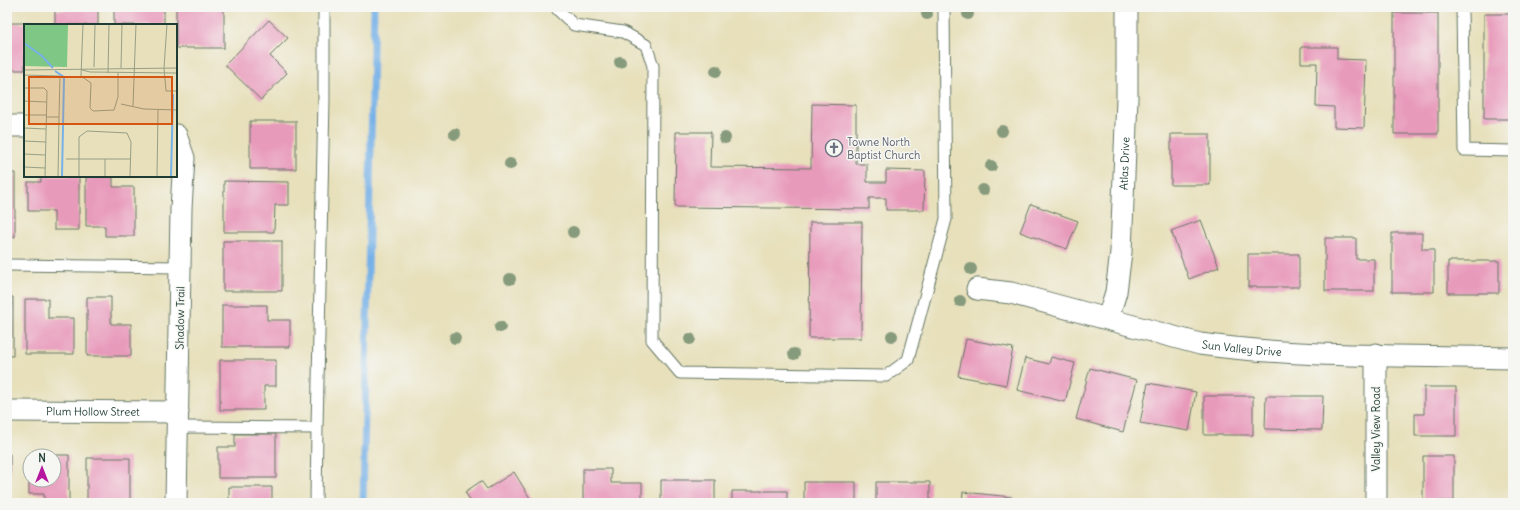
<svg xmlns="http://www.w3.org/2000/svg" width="1520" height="510" font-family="Delius,sans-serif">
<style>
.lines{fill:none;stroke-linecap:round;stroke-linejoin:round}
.stream{stroke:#76b1e7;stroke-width:7}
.building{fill:#e89abb}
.lane-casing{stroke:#657663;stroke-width:13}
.street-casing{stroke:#657663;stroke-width:23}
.lane{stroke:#fff;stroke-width:11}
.street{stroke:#fff;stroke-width:21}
.tree{fill:#869a7c}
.labels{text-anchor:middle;stroke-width:3;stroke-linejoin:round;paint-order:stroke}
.worship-label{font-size:11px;fill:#5b616d;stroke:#f6f6f2;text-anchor:start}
.street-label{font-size:11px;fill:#1f3d34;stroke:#f6f6f2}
.inset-river{fill:none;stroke:#76b1e7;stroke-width:2}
.inset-road{fill:none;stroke:#979f85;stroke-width:1}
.view{fill:#d45610;fill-opacity:0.15;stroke:#d45610;stroke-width:2}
.inset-edge{fill:none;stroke:#1f3d34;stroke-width:2}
</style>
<rect width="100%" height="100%" fill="#f6f6f2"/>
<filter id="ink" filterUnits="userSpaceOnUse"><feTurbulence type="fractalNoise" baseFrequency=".025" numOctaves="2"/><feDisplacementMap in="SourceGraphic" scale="8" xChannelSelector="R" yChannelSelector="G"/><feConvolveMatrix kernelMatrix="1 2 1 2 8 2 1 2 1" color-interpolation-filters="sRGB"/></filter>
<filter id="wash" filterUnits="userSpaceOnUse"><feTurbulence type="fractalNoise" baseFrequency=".012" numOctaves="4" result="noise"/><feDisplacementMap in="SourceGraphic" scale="16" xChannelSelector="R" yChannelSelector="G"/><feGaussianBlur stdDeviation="0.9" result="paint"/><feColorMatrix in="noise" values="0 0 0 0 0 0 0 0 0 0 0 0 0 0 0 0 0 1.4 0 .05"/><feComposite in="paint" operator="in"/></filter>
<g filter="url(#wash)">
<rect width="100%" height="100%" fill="#e7e0bb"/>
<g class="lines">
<path class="stream" d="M363,503L374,7"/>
</g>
<g id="blocks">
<path class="building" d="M114,7H164V25H114Z
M176,7H224V48H176Z
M55,10H98V25H55Z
M1394,13H1438V134H1394Z
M1484,14H1513V119H1484Z
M269,20L288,38L270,56L287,73L261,100L225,65Z
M7,23H43V25H25V70H7Z
M1301,47H1337V59L1366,60L1364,128L1334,127V107L1316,106L1317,63H1301Z
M812,104L856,105V164H867V182H886V170L925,171L924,210H886V198H869V209L675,207L676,132H711L710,167L811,168Z
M250,121H296V169H250Z
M1171,134H1210V185H1171Z
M7,173H15V237H7Z
M41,176H79V230H54V211H28V182H41Z
M86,177H113V187H134V236H105V226H86Z
M224,181L289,182V205H275L274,232H224Z
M1031,204L1078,221L1067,249L1020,232Z
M1201,220L1219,267L1189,279L1171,231Z
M810,222H862L861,338H809Z
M1392,233H1422V249H1434V292H1392Z
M1325,238H1356V259H1374V291H1325Z
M223,241H282V291H223Z
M1248,254H1299V287H1248Z
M1448,261H1499V293H1448Z
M7,297H13V356H7Z
M87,297H111V324H131V356H87Z
M25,299H48V318H74V354H25Z
M222,305H267V320H290V347H222Z
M966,339L1013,348L1006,385L958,376Z
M1051,357L1075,363L1065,402L1017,390L1025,358L1049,364Z
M220,360H276V386H264V410H220Z
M1090,368L1137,380L1123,432L1076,419Z
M1148,383L1196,392L1189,431L1140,423Z
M1424,387H1456V436H1415V414H1424Z
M1204,396H1253V435H1204Z
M1266,396H1323L1322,430L1265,429Z
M235,434H276V478H218V447H235Z
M7,454H10V503H7Z
M54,455H69V503H44V494H29V480H54Z
M1423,456H1454V501H1423Z
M87,458H130V501L87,503Z
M583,469H611V483H642V503H583Z
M514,472L533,503H472L465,492L481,481L487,489Z
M661,480H715V503H661Z
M804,482H856V503H804Z
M876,482H930V503H876Z
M229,487H272V503H229Z
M732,491H787V503H732Z
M963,492L1012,497L1011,503H962Z"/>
</g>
</g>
<g filter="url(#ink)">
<use href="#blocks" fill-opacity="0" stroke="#657663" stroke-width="1"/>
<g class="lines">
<defs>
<path id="lane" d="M556,7L558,10L574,25L623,32L646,45L653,66L652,340L680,373L886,376L908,360L946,219L944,7
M1462,7L1464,150L1513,151
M7,265L180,267
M178,427L317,428L316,503
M317,428L324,99V7"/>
<g id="street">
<path d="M7,126H25"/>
<path d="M176,135L184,158L181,209L176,503"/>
<path id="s1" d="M977,289L1011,293L1200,344C1303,358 1409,355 1513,358"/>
<path id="s2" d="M1108,318L1116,292L1121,252L1127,98V7"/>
<path d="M1376,354V503"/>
<path id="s3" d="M7,411L178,412"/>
</g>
</defs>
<use href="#lane" class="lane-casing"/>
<use href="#street" class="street-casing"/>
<use href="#lane" class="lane"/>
<use href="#street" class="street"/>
</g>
<g class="tree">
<circle cx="927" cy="14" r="6"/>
<circle cx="968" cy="14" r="6"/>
<circle cx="620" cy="62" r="6"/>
<circle cx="716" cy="71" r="6"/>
<circle cx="1002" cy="131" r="6"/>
<circle cx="455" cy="134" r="6"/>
<circle cx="725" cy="138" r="6"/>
<circle cx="510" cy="164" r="6"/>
<circle cx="991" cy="166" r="6"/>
<circle cx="983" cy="190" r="6"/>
<circle cx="573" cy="232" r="6"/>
<circle cx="971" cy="269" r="6"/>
<circle cx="510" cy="279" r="6"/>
<circle cx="960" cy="301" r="6"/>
<circle cx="500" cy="327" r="6"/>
<circle cx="892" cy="336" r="6"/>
<circle cx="455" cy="338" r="6"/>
<circle cx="690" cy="339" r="6"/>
<circle cx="794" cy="354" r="6"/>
</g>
</g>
<defs>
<symbol id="church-ring" viewBox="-11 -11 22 22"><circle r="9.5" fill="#f6f6f2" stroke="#6b7280" stroke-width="1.5"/><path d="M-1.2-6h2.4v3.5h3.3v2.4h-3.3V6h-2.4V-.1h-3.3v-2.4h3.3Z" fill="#6b7280"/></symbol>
</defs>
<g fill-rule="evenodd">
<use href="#church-ring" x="824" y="138" width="20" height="20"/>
</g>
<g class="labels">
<g class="worship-label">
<text x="847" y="146">Towne North<tspan x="847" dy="13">Baptist Church</tspan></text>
</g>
<g class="street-label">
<text dy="4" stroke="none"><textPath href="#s2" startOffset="156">Atlas Drive</textPath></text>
<text transform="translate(180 318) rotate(-89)" y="4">Shadow Trail</text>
<text dy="4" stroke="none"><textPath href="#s1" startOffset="272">Sun Valley Drive</textPath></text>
<text dy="4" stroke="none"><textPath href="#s3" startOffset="86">Plum Hollow Street</textPath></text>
<text transform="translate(1376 429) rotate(-90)" y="4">Valley View Road</text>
</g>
</g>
<g transform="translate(24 24)">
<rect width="153" height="153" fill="#e7e0bb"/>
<path d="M0,0H44L43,43L0,42Z" fill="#7ec784"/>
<path class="inset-river" d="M0,19L18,32L29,44M31,47L40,53L38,153M147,153L149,70"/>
<path class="inset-road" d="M59,0L57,52L67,59L66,84L69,87L90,86L94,73V49M143,0L140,44L142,67H153M70,43L71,0M97,44L98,0M0,46L153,44M58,46L66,48L153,49M84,49L85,0M0,51L36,52L35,93M0,64H20L23,67L21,153M0,77L22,78M97,80L120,85L153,86M109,82L112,0M0,91H22M22,93H35L34,153M0,104L22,105M0,117L22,118M0,130L21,131M42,135H106M0,143L21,144M55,153V113L63,107L103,109L107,118L106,153M81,153V135M133,153L134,86"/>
<path class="view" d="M5,53H148V100H5Z"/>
<rect width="153" height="153" class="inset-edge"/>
</g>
<rect width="1520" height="510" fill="none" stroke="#f6f6f2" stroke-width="24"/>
<g transform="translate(42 468)"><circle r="19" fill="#f6f6f2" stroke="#a0aca6"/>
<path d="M0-3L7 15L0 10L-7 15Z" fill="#b5179e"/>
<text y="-6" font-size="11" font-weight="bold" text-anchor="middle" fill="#1f3d34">N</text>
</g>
</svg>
